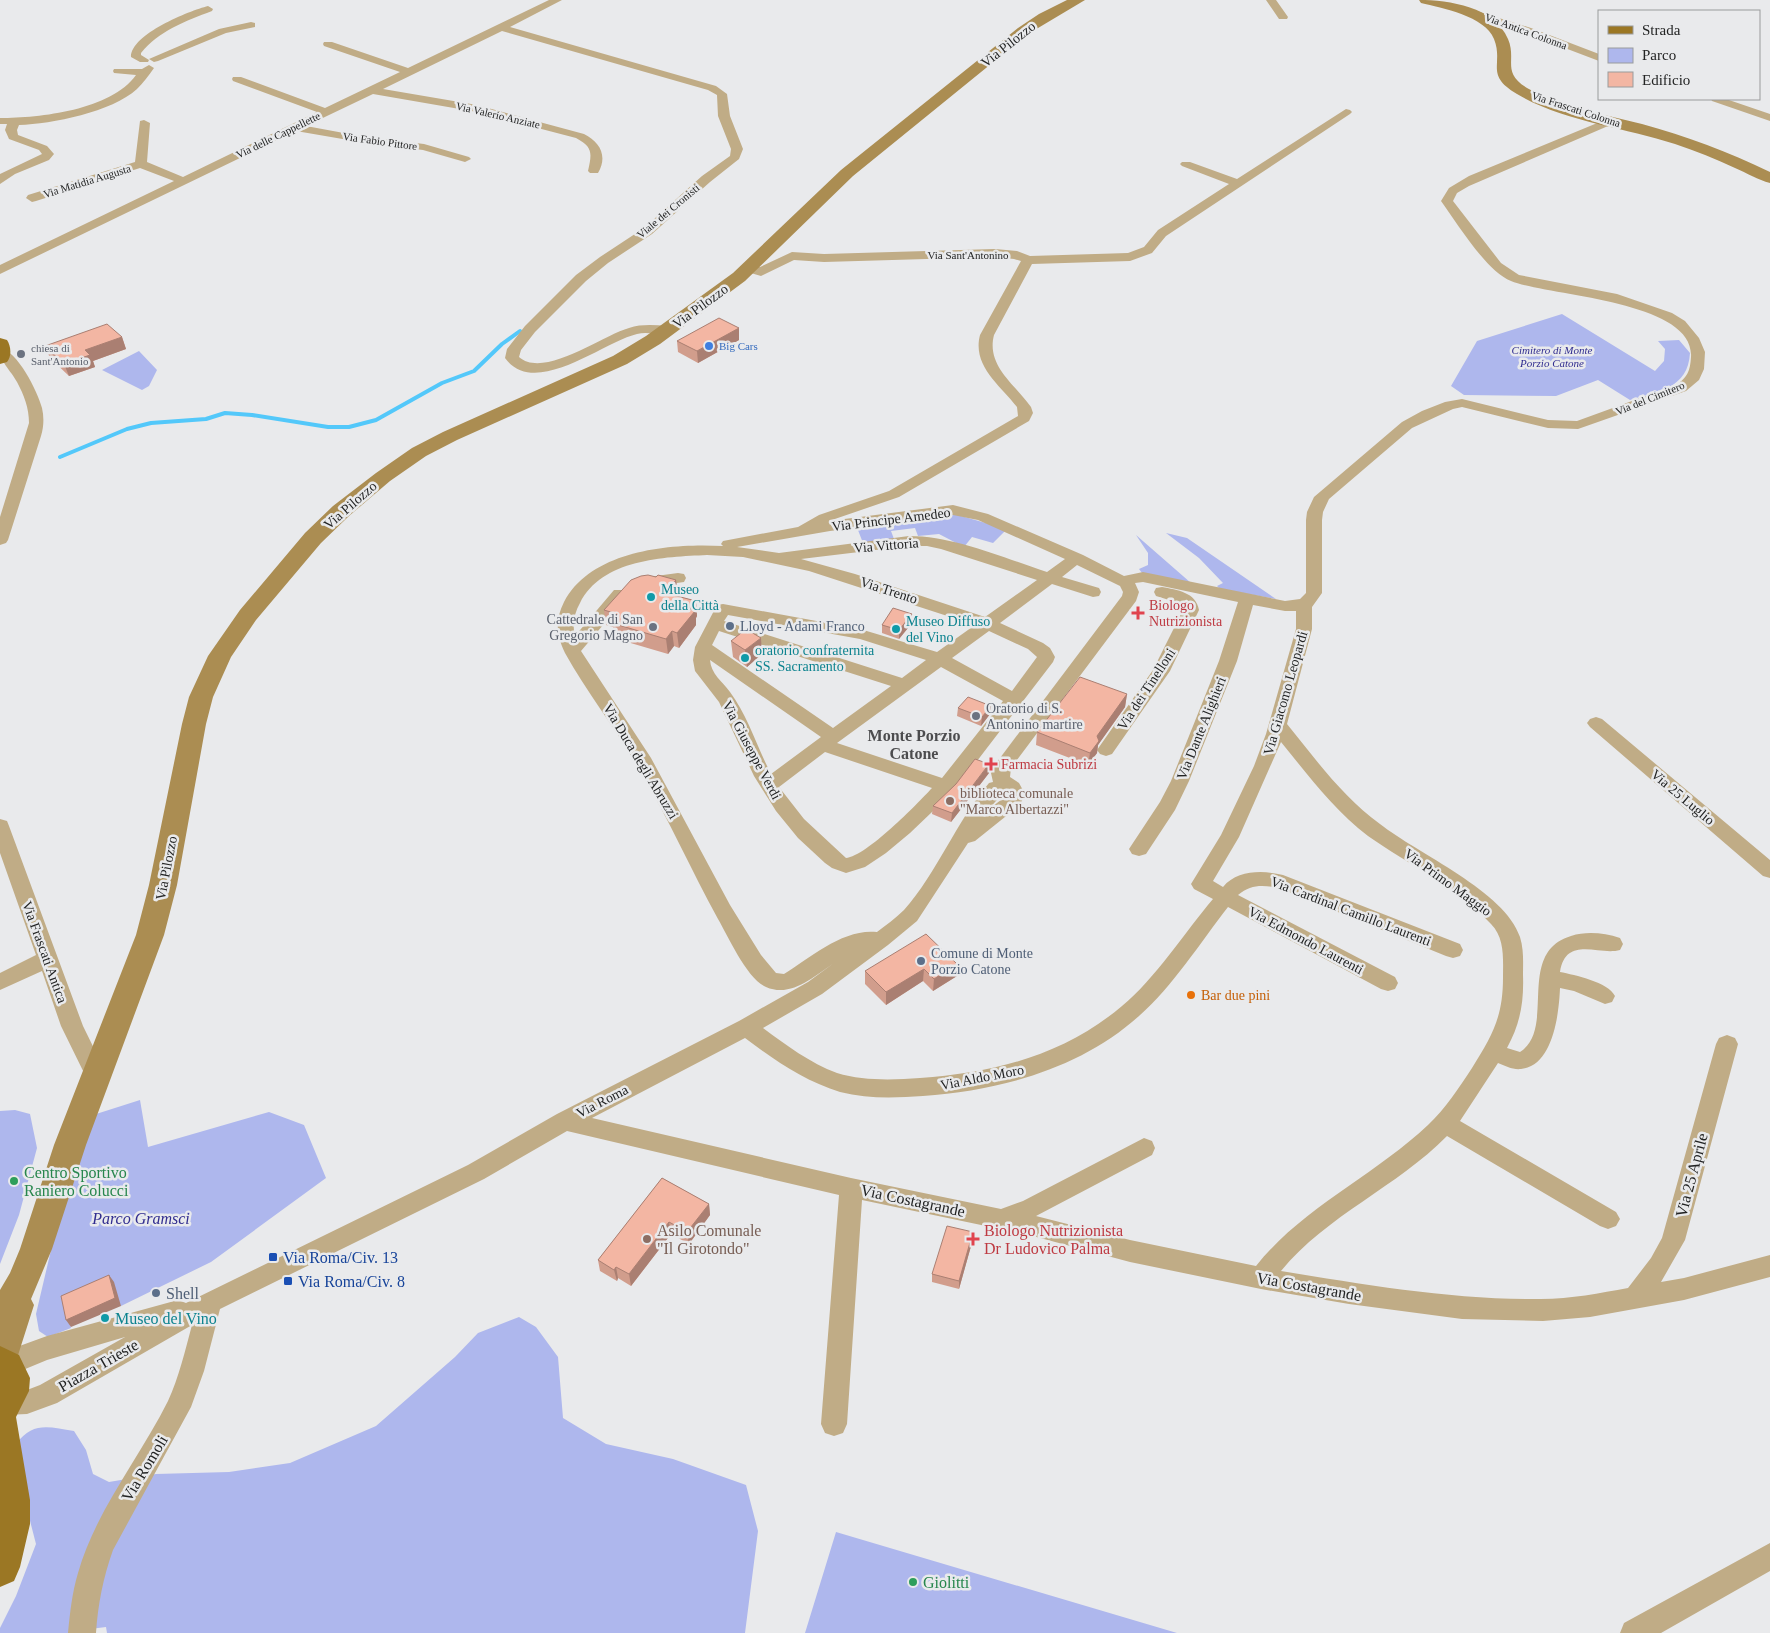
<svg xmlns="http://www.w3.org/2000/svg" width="1770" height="1633" font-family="'Times New Roman',serif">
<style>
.green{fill:#aeb7ed}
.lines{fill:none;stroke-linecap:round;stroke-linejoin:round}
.stream{stroke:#53c8fa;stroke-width:4}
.street{fill:#c0ac86;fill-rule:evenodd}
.secondary{fill:#ab8d52;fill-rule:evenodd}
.primary{fill:#9b7724;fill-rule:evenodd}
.wall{fill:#d19d8c}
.shaded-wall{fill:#aa7f72}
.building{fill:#f3b6a3;stroke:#aa7f72}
.shop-dot{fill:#3f7fe0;stroke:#e9eaec;stroke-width:2}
.worship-dot{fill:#6b7280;stroke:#e9eaec;stroke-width:2}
.culture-dot{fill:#0f9aa8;stroke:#e9eaec;stroke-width:2}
.health-dot{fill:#e0444e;stroke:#e9eaec;stroke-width:2}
.service-dot{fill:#5c6f8a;stroke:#e9eaec;stroke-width:2}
.education-dot{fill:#8d6e63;stroke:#e9eaec;stroke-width:2}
.food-dot{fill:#e8710a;stroke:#e9eaec;stroke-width:2}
.leisure-dot{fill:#2e9e5b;stroke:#e9eaec;stroke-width:2}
.transit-dot{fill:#1a4fb4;stroke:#e9eaec;stroke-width:2}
.labels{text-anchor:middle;stroke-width:5;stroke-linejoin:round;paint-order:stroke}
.far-street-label{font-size:11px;fill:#232424;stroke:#e9eaec}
.far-shop-label{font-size:11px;fill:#366cbe;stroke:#e9eaec;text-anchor:start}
.far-worship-label{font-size:11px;fill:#5b616d;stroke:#e9eaec;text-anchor:start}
.far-park-label{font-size:11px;font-style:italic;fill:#312d8f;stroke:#e9eaec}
.street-label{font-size:14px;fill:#232424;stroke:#e9eaec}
.culture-label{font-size:14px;fill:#0d838f;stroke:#e9eaec;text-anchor:start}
.health-label{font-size:14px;fill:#be3a42;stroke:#e9eaec;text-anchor:start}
.worship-label{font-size:14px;fill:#5b616d;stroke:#e9eaec;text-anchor:end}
.service-label{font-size:14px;fill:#4e5e75;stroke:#e9eaec;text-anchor:start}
.education-label{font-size:14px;fill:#785e54;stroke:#e9eaec;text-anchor:start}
.food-label{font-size:14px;fill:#c56008;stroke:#e9eaec;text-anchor:start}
.quarter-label{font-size:16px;font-weight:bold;fill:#4c4c4e;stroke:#e9eaec}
.near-leisure-label{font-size:16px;fill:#27864d;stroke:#e9eaec;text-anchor:start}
.near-street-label{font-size:16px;fill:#232424;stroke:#e9eaec}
.near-park-label{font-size:16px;font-style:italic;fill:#312d8f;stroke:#e9eaec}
.near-education-label{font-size:16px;fill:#785e54;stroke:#e9eaec;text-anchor:start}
.near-health-label{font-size:16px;fill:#be3a42;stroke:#e9eaec;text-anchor:start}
.near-transit-label{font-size:16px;fill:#164399;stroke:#e9eaec;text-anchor:start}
.near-service-label{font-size:16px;fill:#4e5e75;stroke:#e9eaec;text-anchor:start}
.near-culture-label{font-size:16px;fill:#0d838f;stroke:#e9eaec;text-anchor:start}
</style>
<rect width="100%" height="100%" fill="#e9eaec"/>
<path class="green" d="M1562,314L1655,371L1664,361L1665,349L1658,341L1679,340L1690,353C1688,389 1658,391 1630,400L1598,380L1556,396L1464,395L1451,386L1477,341Z
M139,351L157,370L149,386L142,390L102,370Z
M947,512L1007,529L993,543L972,537L964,547L939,534L918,536L915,528L891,531L894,539L863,543L856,525Z
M1166,533L1187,538L1276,599L1220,589L1217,586L1223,583L1199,558Z
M1136,535L1191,583L1142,573L1139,569L1148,565V553Z
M140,1100L148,1147L269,1112L304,1125L326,1178L211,1262L121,1306L66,1303L71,1328L48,1337L39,1331L36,1314L59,1216L93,1115Z
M15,1110L30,1114L37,1148L19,1215L0,1264V1111Z
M519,1317L536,1327L558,1357L563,1418L606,1444L673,1459L746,1485L758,1531L745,1633H107L106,1627L82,1630L80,1633H0V1628L16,1596L36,1544L28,1513L16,1444C33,1421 49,1427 74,1431L86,1450L93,1474L109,1482L156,1474L229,1472L290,1463L376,1426L455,1357L478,1333Z
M836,1532L1177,1633H805Z"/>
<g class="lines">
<path class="stream" d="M60,457L127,429L151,423L206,419L225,413L252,415L328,427H349L376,420L442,383L474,371L502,344L520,331"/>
<path class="street" d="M549,0H562L510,27L716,86L727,94L730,116L743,149L739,159L710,182L652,234L608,263L586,281L535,332L521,350L519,357C544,379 601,336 629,328C641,324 654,325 667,326L672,327L674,330L672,333C660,336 648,331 637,334C603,342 535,399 505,358L507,349L525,326L576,275L600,257L644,228L702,176L730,156L731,149L718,116L717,95L708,90L502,31L383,89L477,105L584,134C600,142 608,156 598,173H590L588,171C592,153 593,147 576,138L477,112L373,94L306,126L360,136L424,144L469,157L471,159L465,162L423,150L360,142L296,131L0,274V265L174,181L140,168L36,201L32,202L26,198L28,195L135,162L140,121L144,120L150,123L147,162L183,177L317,112L233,81L232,79L233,77H241L325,108L400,72L324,46L323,44L324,42H332L408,68Z
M1266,0H1276L1288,17L1287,19H1279Z
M208,6L213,9L212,11C185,21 159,31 141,53V55L149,60L148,62H140L131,57C131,34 189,11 208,6Z
M1467,8L1531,28L1599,54V61L1523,32L1463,13V9Z
M251,22L255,23V27L226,33L158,61L154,62L149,59L219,29Z
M149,65L154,68C149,75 143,83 137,89C112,112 52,124 19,125L17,130L18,135L47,146L54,154L49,160L15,174L0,184V174L42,154L39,150L9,139L5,130L7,124H0V118C40,118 111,110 136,75L114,73L113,71L114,69H142Z
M1711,99H1726L1770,114V121L1712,101Z
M1346,109L1350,110L1352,112L1350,114L1166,236L1152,253L1130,261L1032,264L994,335C986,366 1015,384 1031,407L1033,413L1029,421L899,497L829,521L953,505L988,514L1083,555L1124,576L1143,572L1285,601L1300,599L1306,593V520L1307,512L1314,497L1402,422L1422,411L1445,402L1462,399L1548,420L1577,421L1676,385C1688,377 1690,371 1691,357C1695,300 1546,296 1511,281C1486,271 1457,223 1441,201L1449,188L1469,176L1607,119H1615L1617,121L1615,123L1469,186L1457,193L1453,201L1501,263L1519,275L1617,294L1672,313L1685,321L1699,338L1705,352L1704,369L1699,380L1686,391L1578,429L1548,428L1462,407L1453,409L1412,428L1329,499L1323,512L1322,520V593L1312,607V629L1287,724C1316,760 1343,797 1380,824C1418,854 1505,891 1520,937C1524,950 1523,963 1523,975C1524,1003 1520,1024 1507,1048L1520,1052C1557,1028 1515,953 1571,936C1587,931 1604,933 1620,938L1623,944L1620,950C1599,956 1566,935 1560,972C1575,975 1608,982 1615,996L1612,1002L1605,1004L1574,991L1560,988C1559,1014 1553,1066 1521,1069C1513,1070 1505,1066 1498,1063L1460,1121L1616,1212L1620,1219L1616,1226L1608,1229L1600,1226L1447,1136C1397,1187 1327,1215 1281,1271C1367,1285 1454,1300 1541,1299C1571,1299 1600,1293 1628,1288L1651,1258L1662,1238L1716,1044L1719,1038L1727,1035L1735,1038L1738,1044L1685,1240L1661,1282L1684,1278L1770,1255V1277L1684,1300L1590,1317L1543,1321L1462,1319L1349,1304L1261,1289L1130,1262L1029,1235L862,1200L847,1424L843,1433L834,1436L825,1433L821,1424L839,1195L567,1131L484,1179L220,1309L204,1371L191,1407L113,1550C103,1578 98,1604 96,1633H68C70,1613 72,1593 78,1573C96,1510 139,1459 168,1401C179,1377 185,1351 192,1325L57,1403L27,1414L5,1415L0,1413V1393L27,1390L40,1385L125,1337L47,1360L6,1377L0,1374V1355L14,1348L47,1336L178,1300L186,1303L468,1165L557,1114L739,1021L808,982L834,963C813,977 791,998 766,987C747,979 728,936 718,919C691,870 669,819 640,771C617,730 587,693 565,653C556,634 555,620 564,602C591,550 671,543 723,546L721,544L723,541L798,527L819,515L889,491L1018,416L1017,407C1000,385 972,366 980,335L1021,261L1014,259L995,257L824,262L794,260L761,276L744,271L743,268L744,265L749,264L760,267L792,252L824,254L995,249L1017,251L1030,256L1128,253L1144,247L1158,230L1229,184L1182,166L1180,164L1182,162H1190L1237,179ZM953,515L978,520L1065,559L1047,572C1004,558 954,536 909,536L779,553L737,547L830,531ZM909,546H927L941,549L1037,580L985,617L855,574L801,559ZM707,555L743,557L809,571L975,625L937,652L860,629L723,604L717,605L695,647L693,660L695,671L719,702L754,776L776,811L798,838L825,863L832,868L846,873L865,867L886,853L910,833L954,791L1053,662L1055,657L1050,648L1043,643L1000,623L1052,584L1093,597L1099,596L1101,592L1099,588L1062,577L1077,565L1120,586L1123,592L1122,596L997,762L991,773L993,782L989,783C956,822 937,873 904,910C896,918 886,925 877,932C844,928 811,957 784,974L776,973L761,955L730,905L651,758L581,651L626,598L628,594L626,590H614L575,636C572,624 574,614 580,603C602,559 664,557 707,555ZM1143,582L1238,602L1219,661L1171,781L1160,802L1129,849L1132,854L1139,856L1146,854L1175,810L1189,781L1237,661L1253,605L1285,611H1296V629L1266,734L1254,766L1221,835L1191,884L1194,889L1213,899C1185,932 1155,979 1122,1006C1064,1055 994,1073 920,1078C893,1080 863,1081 837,1073C810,1063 786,1045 763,1028L822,994L888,945L917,921L968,843L975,841L1020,805L1025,794L1019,783L1010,777L1011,768L1136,601L1139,592L1135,583ZM728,615L860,639L926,660L902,678L724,621ZM719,631L891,686L833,728L712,645ZM989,631L1028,649L1037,657L1012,691L952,658ZM710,660L821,737L771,774C757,747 748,716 730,692C722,681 711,674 710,660ZM941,667L1003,701L942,778L837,743ZM1281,742C1308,775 1334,810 1368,836C1409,865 1457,887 1491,924C1505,938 1503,959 1503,978C1503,1017 1492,1036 1472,1068C1459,1088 1445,1109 1428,1125C1374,1176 1303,1207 1256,1266L1130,1240L1036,1216L1152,1155L1155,1148L1152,1141L1144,1138L1023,1201L1001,1209L851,1178L592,1118L745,1038C774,1060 804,1081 840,1092C867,1099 895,1098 923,1096C1001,1090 1080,1069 1139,1016C1173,986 1200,943 1228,907L1381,989L1388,991L1395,989L1398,983L1395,977L1238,895C1251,884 1263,885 1279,888L1446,956L1453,958L1460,956L1463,950L1460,944L1283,875C1263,870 1237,870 1223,887L1213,881L1239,837ZM825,752L932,788C917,804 867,856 846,858L804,819L779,787ZM1003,793H1006V796L988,810Z
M0,348C17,350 38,392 42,408C44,417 44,426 41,436L8,540L6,543L0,545V517L29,423C29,408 24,395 17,382C10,369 0,363 0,348Z
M678,573L684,574L686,578L684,582L647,587L641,586L639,582L641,578Z
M1162,587C1177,590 1196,592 1199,610L1170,671L1112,754L1106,756L1100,754L1097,750L1153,670L1183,610L1179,603L1156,596L1154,592L1156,588Z
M1596,717L1602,719L1770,860V878L1763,876L1590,727L1587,723L1590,719Z
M0,819L7,821L9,826L83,1026L107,1075L104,1081L96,1084L88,1081L61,1026L42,971L0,990V973L36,955L0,853Z
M1770,1543V1571L1661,1633H1620L1624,1623Z"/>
<path class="secondary" d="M1067,0H1085L1028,34L853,176L745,281L660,344L627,364L457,440L426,456L390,481L349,516L321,543L256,620L231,657L213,697L206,724L177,885L164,935L86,1145L52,1249L31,1299L34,1305L12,1374L0,1378V1290L10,1273L20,1249L54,1145L136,935L149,885L182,724L189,697L208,656L240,610L305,533L333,506L376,473L412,448L443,432L613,356L646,336L733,273L841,170L1018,28L1039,14Z
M1419,0C1449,0 1495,7 1508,39C1517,60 1501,72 1527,88C1562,108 1604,114 1642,124C1686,136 1729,152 1770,172V183C1758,180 1747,173 1735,168C1716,159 1696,151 1675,144C1624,127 1564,122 1517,94C1484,75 1504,64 1494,39C1485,16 1442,8 1421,3Z"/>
<path class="primary" d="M0,338L7,340C11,346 12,356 7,362L0,364Z
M0,1346L19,1355L30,1378L29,1391L16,1417L30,1500V1524L20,1567L14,1581L0,1587Z"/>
</g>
<path class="wall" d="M739,328V340L698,363L678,352L677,341Z
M122,337L126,349L93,361L95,367L69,376L50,358L45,346Z
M656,577L676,580L678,595L677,596L696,601L697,616L696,618V625L679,648L674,646L668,654L617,639L616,632L613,631V627L606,625L604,610Z
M912,614V623L899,639L882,633V625Z
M731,641L762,654L747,667L733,657Z
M1127,694L1125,707L1098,745L1097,753L1088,765L1036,745L1037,732Z
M958,708L990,714L981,726L957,716Z
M989,773L951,822L932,814L933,806Z
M957,964V976L933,991L923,981L886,1005L865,984V971Z
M662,1178L709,1204L710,1215L689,1244L671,1234L631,1286L618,1278L617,1281L600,1271L598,1260Z
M973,1232V1239L959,1289L932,1282V1274Z"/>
<path class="shaded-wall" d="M739,328V340L698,363L697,351Z
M122,337L126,349L93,361L95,367L69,376L64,364L85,350Z
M676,580L678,595L667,608L665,593Z
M696,601L697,616L696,618V625L679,648L677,633L690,609Z
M912,614V623L899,639V630Z
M672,631L674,646L668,654L666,639Z
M761,638L762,654L747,667L745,650Z
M1127,694L1125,707L1098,745L1097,753L1088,765L1090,753L1097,736Z
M991,706L990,714L981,726L982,717Z
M989,764V773L951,822L952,813Z
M957,964V976L933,991L934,979Z
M924,969L923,981L886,1005V992Z
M709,1204L710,1215L689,1244L687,1232Z
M669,1222L671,1234L631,1286L629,1274Z
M973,1232V1239L959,1289V1281Z
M616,1267L618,1278L617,1281L614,1270Z
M109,1275L114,1282L121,1306L71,1327L66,1320Z"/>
<path class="building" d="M719,318L739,328L697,351L677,341Z
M107,324L122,337L85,350L90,355L64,364L45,346Z
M648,575L656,577L658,575L676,580L665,593L696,601L690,609L695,611L677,633L672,631L666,639L615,624L619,619L611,616L614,613L604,610L631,580L641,576Z
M893,608L912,614L899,630L882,625Z
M746,629L761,638L745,650L731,641Z
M1080,677L1127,694L1097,736L1099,741L1090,753L1037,732Z
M968,697L991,706L982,717L958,708Z
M975,759L989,764L952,813L933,806L956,784Z
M926,934L957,964L934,979L924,969L886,992L865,971Z
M662,1178L709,1204L687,1232L669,1222L629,1274L616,1267L614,1270L598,1260Z
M947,1226L973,1232L959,1281L932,1274Z
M109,1275L115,1298L66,1320L61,1296Z"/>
<circle class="shop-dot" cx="709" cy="346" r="5"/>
<g class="worship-dot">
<circle cx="21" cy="354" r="5"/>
<circle cx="653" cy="627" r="5"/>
<circle cx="976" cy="716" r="5"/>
</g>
<g class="culture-dot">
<circle cx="651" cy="597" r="5"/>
<circle cx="896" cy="629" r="5"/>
<circle cx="745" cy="658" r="5"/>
<circle cx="105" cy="1318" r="5"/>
</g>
<g class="health-dot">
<path d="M1135.5 605.5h5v5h5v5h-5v5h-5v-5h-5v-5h5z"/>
<path d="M988.5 756.5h5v5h5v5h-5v5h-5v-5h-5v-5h5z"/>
<path d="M970.5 1231.5h5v5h5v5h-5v5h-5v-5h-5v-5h5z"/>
</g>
<g class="service-dot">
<circle cx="730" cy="626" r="5"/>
<circle cx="921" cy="961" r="5"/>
<circle cx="156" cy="1293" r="5"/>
</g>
<g class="education-dot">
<circle cx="950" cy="801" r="5"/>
<circle cx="647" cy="1239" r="5"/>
</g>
<circle class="food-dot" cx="1191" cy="995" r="5"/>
<g class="leisure-dot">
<circle cx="14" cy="1181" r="5"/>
<circle cx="913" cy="1582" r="5"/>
</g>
<g class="transit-dot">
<rect x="268" y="1252" width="10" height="10" rx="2.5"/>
<rect x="283" y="1276" width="10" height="10" rx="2.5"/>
</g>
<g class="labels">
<g class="far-street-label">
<text transform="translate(1526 31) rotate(20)" y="4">Via Antica Colonna</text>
<text transform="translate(1576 109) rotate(18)" y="4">Via Frascati Colonna</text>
<text transform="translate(498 115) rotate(13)" y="4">Via Valerio Anziate</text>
<text transform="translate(278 135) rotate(-26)" y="4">Via delle Cappellette</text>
<text transform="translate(380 141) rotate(8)" y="4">Via Fabio Pittore</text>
<text transform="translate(87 181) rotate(-17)" y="4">Via Matidia Augusta</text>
<text transform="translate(668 211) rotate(-40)" y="4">Viale dei Cronisti</text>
<text x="968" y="259">Via Sant'Antonino</text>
<text transform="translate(1650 398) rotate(-22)" y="4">Via del Cimitero</text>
</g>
<g class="far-shop-label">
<text x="719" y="350">Big Cars</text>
</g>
<g class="far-worship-label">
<text x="31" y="352">chiesa di<tspan x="31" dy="13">Sant'Antonio</tspan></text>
</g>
<g class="far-park-label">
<text x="1552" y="354">Cimitero di Monte<tspan x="1552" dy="13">Porzio Catone</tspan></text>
</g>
<g class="street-label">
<text transform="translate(1008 44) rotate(-38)" y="5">Via Pilozzo</text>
<text transform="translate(700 306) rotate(-36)" y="5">Via Pilozzo</text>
<text transform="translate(350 505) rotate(-41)" y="5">Via Pilozzo</text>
<text transform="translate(891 519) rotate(-7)" y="5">Via Principe Amedeo</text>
<text transform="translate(886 545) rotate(-5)" y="5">Via Vittoria</text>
<text transform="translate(889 590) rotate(18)" y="5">Via Trento</text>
<text transform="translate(1146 689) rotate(-57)" y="5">Via dei Tinelloni</text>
<text transform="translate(1285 693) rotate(-74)" y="5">Via Giacomo Leopardi</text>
<text transform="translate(1201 728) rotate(-68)" y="5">Via Dante Alighieri</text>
<text transform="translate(752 750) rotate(62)" y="5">Via Giuseppe Verdi</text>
<text transform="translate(641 761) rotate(59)" y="5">Via Duca degli Abruzzi</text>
<text transform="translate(1683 797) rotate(40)" y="5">Via 25 Luglio</text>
<text transform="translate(166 868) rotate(-79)" y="5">Via Pilozzo</text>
<text transform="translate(1448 882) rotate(36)" y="5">Via Primo Maggio</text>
<text transform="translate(1351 911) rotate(21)" y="5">Via Cardinal Camillo Laurenti</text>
<text transform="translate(1306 940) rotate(28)" y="5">Via Edmondo Laurenti</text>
<text transform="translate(45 952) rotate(70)" y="5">Via Frascati Antica</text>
<text transform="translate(982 1077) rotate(-11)" y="5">Via Aldo Moro</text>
<text transform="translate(602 1101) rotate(-27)" y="5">Via Roma</text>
</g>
<g class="culture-label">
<text x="661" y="594">Museo<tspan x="661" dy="16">della Città</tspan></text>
<text x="906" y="626">Museo Diffuso<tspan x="906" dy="16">del Vino</tspan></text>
<text x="755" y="655">oratorio confraternita<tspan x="755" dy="16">SS. Sacramento</tspan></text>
</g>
<g class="health-label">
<text x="1149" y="610">Biologo<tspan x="1149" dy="16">Nutrizionista</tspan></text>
<text x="1001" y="769">Farmacia Subrizi</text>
</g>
<g class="worship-label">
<text x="643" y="624">Cattedrale di San<tspan x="643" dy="16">Gregorio Magno</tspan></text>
<text x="986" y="713" text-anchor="start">Oratorio di S.<tspan x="986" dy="16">Antonino martire</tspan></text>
</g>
<g class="service-label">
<text x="740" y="631">Lloyd - Adami Franco</text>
<text x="931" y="958">Comune di Monte<tspan x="931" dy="16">Porzio Catone</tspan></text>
</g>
<g class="education-label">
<text x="960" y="798">biblioteca comunale<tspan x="960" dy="16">"Marco Albertazzi"</tspan></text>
</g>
<g class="food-label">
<text x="1201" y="1000">Bar due pini</text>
</g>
<g class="quarter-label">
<text x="914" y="741">Monte Porzio<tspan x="914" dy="18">Catone</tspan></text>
</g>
<g class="near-leisure-label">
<text x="24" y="1178">Centro Sportivo<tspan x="24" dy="18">Raniero Colucci</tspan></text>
<text x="923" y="1588">Giolitti</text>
</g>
<g class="near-street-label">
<text transform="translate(1691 1175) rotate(-75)" y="6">Via 25 Aprile</text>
<text transform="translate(913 1200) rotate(12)" y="6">Via Costagrande</text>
<text transform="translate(1309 1286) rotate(10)" y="6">Via Costagrande</text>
<text transform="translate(98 1365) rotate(-30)" y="6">Piazza Trieste</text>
<text transform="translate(144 1468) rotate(-59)" y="6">Via Romoli</text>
</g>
<g class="near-park-label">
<text x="141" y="1224">Parco Gramsci</text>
</g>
<g class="near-education-label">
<text x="657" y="1236">Asilo Comunale<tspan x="657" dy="18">"Il Girotondo"</tspan></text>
</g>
<g class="near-health-label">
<text x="984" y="1236">Biologo Nutrizionista<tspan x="984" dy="18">Dr Ludovico Palma</tspan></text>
</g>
<g class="near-transit-label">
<text x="283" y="1263">Via Roma/Civ. 13</text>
<text x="298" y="1287">Via Roma/Civ. 8</text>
</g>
<g class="near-service-label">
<text x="166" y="1299">Shell</text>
</g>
<g class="near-culture-label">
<text x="115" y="1324">Museo del Vino</text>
</g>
</g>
<rect x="1598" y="10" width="162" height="90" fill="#e9eaec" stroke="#9a9b9c"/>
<rect x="1608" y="26" width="25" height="8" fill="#9b7724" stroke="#9a9b9c"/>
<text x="1642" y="35" font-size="15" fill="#232424">Strada</text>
<rect x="1608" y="48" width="25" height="15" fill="#aeb7ed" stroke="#9a9b9c"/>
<text x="1642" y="60" font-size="15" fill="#232424">Parco</text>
<rect x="1608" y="72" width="25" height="15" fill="#f3b6a3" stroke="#9a9b9c"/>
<text x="1642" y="85" font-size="15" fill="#232424">Edificio</text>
</svg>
